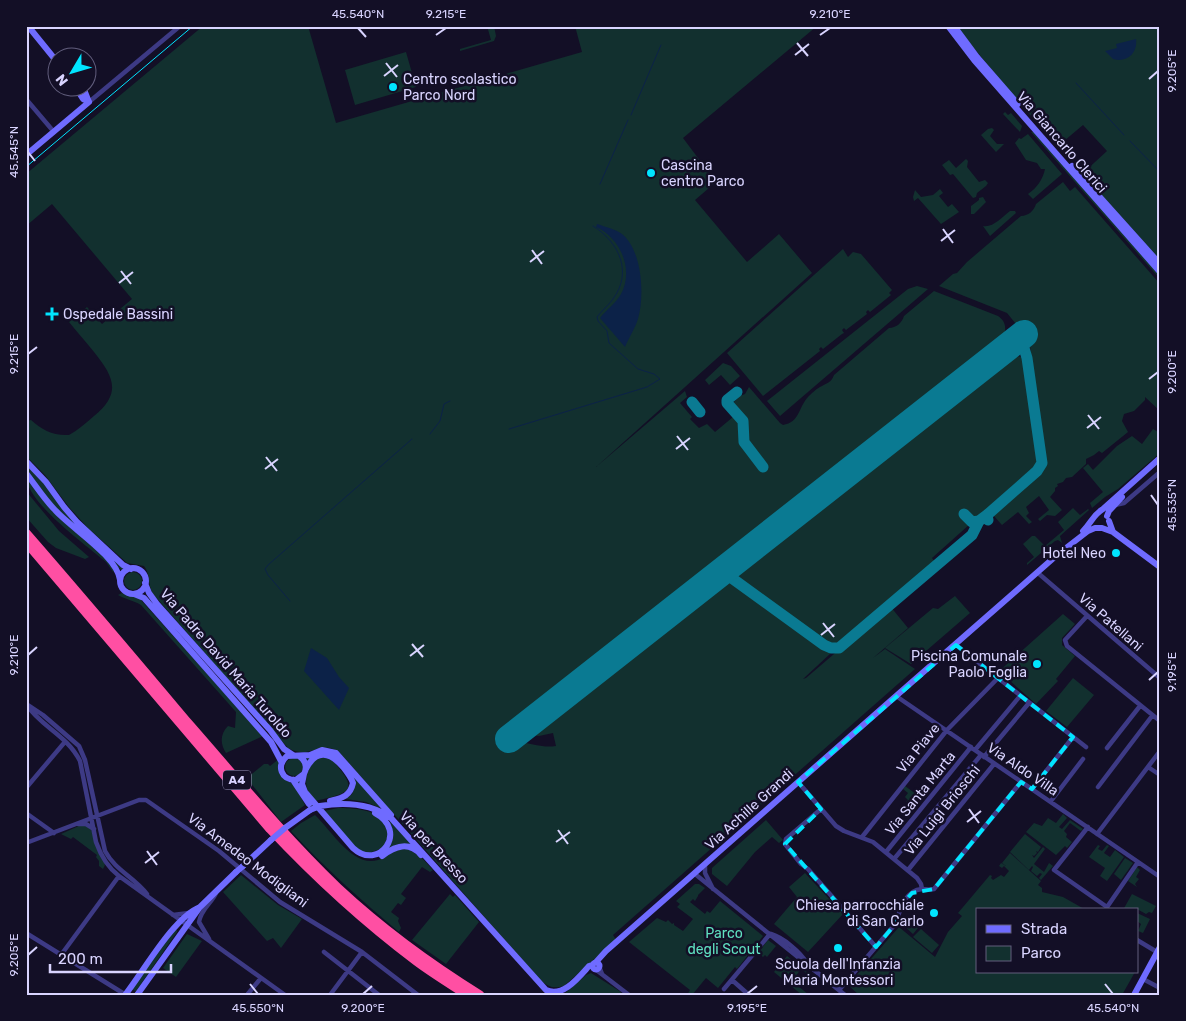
<svg xmlns="http://www.w3.org/2000/svg" width="1186" height="1021" font-family="Rubik,sans-serif">
<style>
.green{fill:#12302f}
.water{fill:#0c2248}
.lines{fill:none;stroke-linecap:round;stroke-linejoin:round}
.stream{stroke:#0c2248;stroke-width:1}
.taxiway{stroke:#0a7a92;stroke-width:11}
.runway{stroke:#0a7a92;stroke-width:28}
.street{stroke:#3d3a85;stroke-width:4.5}
.secondary{stroke:#6f6bff;stroke-width:6}
.highway{stroke:#ff4fa3;stroke-width:9}
.tram{stroke:#00e5ff;stroke-width:1}
.secondary-bridge{stroke:#6f6bff;stroke-width:6}
.marked{fill:none;stroke:#00e5ff;stroke-width:4;stroke-dasharray:10 6;stroke-linejoin:round}
.ticks{fill:none;stroke:#d9d4ff;stroke-width:2}
.poi-dot{fill:#00e5ff;stroke:#130f26;stroke-width:2}
.labels{text-anchor:middle;stroke-width:5;stroke-linejoin:round;paint-order:stroke}
.shield{fill:#130f26;stroke:#9e99be;stroke-width:1}
.shield-label{font-size:12px;font-weight:bold;fill:#d9d4ff}
.poi-label{font-size:14px;fill:#d9d4ff;stroke:#130f26;text-anchor:start}
.street-label{font-size:14px;fill:#d9d4ff;stroke:#130f26}
.park-label{font-size:14px;fill:#5fe0c0;stroke:#130f26}
.neatline{fill:none;stroke:#d9d4ff;stroke-width:2}
.ticks-label{font-size:12px;text-anchor:middle;fill:#d9d4ff}
</style>
<rect width="100%" height="100%" fill="#130f26"/>
<path class="green" d="M203,26H308L336,123L582,52L575,26H817L683,138L716,182L695,200L747,262L779,234L812,273L596,467L685,391L687,397L680,403L692,417L690,419L699,428L707,424L715,432L733,417L736,416L739,413L732,404L740,396L745,394L749,387L780,423L783,425C800,422 798,408 808,397C811,394 816,389 820,387C827,383 831,383 834,375L889,328C896,328 902,323 904,316L934,291L998,316C1007,322 1007,331 1001,340L504,732L515,746L521,742C534,744 543,748 556,746L553,733L539,736L530,735L727,579L831,653L803,679L806,678L890,606L908,628L873,658L885,649L915,669L613,935L616,940L564,986C553,989 549,987 540,980L340,753C320,738 311,761 288,748L153,594C147,583 151,575 144,566L127,563L88,528L68,506L45,475L26,456V421L31,420C42,430 53,436 69,435C78,430 86,423 94,416C122,393 114,377 94,352C86,342 77,332 69,322L87,307L102,324L132,299L52,204L26,226V174Z
M487,26H494L496,36L494,41L460,51V49L491,40Z
M956,26H1160V262L1082,174L1107,151L1083,125L1058,146L1008,90Z
M406,52L416,87L355,105L345,70Z
M1005,112L1008,115L1011,113L1022,126L1020,132L1003,114Z
M992,128L994,130L990,136L997,144H1004L996,152L981,135L988,129Z
M1031,132H1034L1160,273V279Z
M1028,134L1062,174L1033,199L1028,194C1037,188 1043,179 1045,169H1041L1037,163L1026,160L1015,143L1019,138L1021,139Z
M966,159L968,161L967,167L979,182L985,180L988,183L986,186L977,193L976,197L973,198L953,174L950,175L942,165L949,160L956,168Z
M1063,182L1070,191L1075,187L1160,284V411L1145,397V400L1134,411L1124,414L1122,421L1128,432L1102,453L1099,451L1094,455L1086,459V464L1072,477L1066,478L1063,482L1057,484L1058,486L1055,488V491L1050,497L1062,510L1055,516L1047,515L1040,521L1038,519L1049,510L1039,496L1026,507L1029,513L1026,516L1032,522L1029,524L1018,512L1002,525L993,515L1042,472L1046,465V457L1029,340L1007,313L939,286L953,274L957,273L967,262L1021,216C1028,216 1034,211 1036,204Z
M940,189L943,193L939,196L948,207L952,204L959,212L941,224L918,198L914,201L913,197L915,190L921,197L933,195Z
M983,197L986,202L974,214H971V206L979,200V198Z
M1010,211H1015L1016,213L990,236L983,226C993,228 1002,217 1010,211Z
M843,249L848,257L853,252L861,254L892,290L889,293L891,295L870,312L868,310L866,312L867,314L846,330L844,328L842,330L844,333L842,334L823,349L821,347L819,349L820,351L763,396L727,353Z
M917,286L928,289L780,416L767,401L908,289Z
M1013,355L1021,357L1024,363L1037,456L1036,465L932,558L935,562L838,646C822,646 764,600 748,588L749,587L733,575Z
M723,363L731,366L740,376L730,385L721,375L709,385L705,380Z
M1153,429L1160,433V453L1118,489L1105,497L1092,508L1090,503L1103,492L1083,468L1088,464L1093,470L1117,446L1132,436L1142,444Z
M26,464L125,569L122,571L114,562L57,510L26,470Z
M26,476L59,518L99,552L115,570L113,572L106,562C86,545 26,502 26,476Z
M26,491L59,531L89,557L85,559L56,548L48,542L26,517Z
M1073,508L1080,515L1088,509L1089,510L1060,536L1062,543L1058,540L1055,541L1027,565V563L1034,557L1023,544L1032,536H1035L1045,546L1064,530L1058,522Z
M124 581a9 9 0 1 1 18 0a9 9 0 1 1-18 0Z
M122,593L140,599L263,736L226,753C220,744 220,734 228,726L235,728L236,712L141,605C133,600 124,599 118,595Z
M955,596L970,613L911,664L885,648L933,608L938,609Z
M1063,614L1075,624L1062,638V645L1075,656L1056,679L1058,681L1036,704L1008,679L1006,681L997,673Z
M1073,678L1094,695L1067,727L1046,711Z
M333,753L385,810L366,802L346,799L352,794L354,788L331,754L309,762L305,757Z
M330,757C358,790 355,792 315,801C301,788 305,771 317,758Z
M285 767a9 9 0 1 1 18 0a9 9 0 1 1-18 0Z
M279,759L282,777L294,785L305,805L281,822L247,778L264,764H268L270,766Z
M301,781L302,790L305,796L354,851C380,867 395,847 390,821L415,848C409,846 403,844 395,846C379,850 372,869 352,850L304,796L296,783Z
M905,786L916,794L918,793L920,795L911,806L906,802L908,800L905,797L908,793L903,789Z
M338,808C352,808 376,809 384,822C386,825 387,830 389,833L383,848L369,853L358,850L324,811Z
M1063,814L1067,818L1059,827L1062,829L1070,820L1083,829L1081,831L1070,823L1064,831L1067,834L1066,837L1072,842L1067,848L1065,846L1056,855L1026,832L1034,823L1042,826L1048,818L1056,823Z
M315,815C331,830 353,868 378,860C382,859 384,856 388,854C393,851 400,850 406,848L421,857L433,870L430,872L422,867L401,894L406,898L401,905L398,903L391,912L399,918L398,921L401,928L399,932C361,900 325,868 291,831L301,823Z
M766,820L783,840L779,843L772,837L755,852L727,886L712,874V868Z
M81,825H85L91,829L105,865L103,869L99,866V861L96,857L97,855L73,837L71,839L61,834Z
M1025,834L1041,847L1038,852L1036,851L1037,853L1034,856L1032,855L1034,858L1043,847L1045,849L1034,864L1044,872L1049,863L1053,866L1041,880L1039,878L1042,874L1040,873L1037,876L1031,871L1033,867L1032,866L1029,870L1010,852Z
M1098,845L1100,846L1098,849L1102,851L1107,845L1109,846L1104,853L1110,857L1115,850L1124,857L1107,881L1100,876L1105,868L1089,857Z
M1010,853L1041,881L1038,885L1042,888V892L1063,897L1086,910H977V972H1135L1122,995H859L848,985L899,927L935,957L948,932L962,916L958,913L990,875L992,876L991,878L993,880L1001,875L1004,877L1009,871L1004,866L1002,868L999,866L1001,863L1006,866L1002,863Z
M1125,858L1133,863L1121,880L1114,874Z
M1137,867L1140,870L1136,877L1139,879L1135,884L1137,887L1128,881Z
M805,873L843,914L808,952L774,924L797,897L789,887Z
M241,875L278,905L302,919L281,948L273,938L267,941L223,892Z
M695,884H699L705,888L698,895V896L695,901L693,899L690,902L705,914L707,911L710,913L720,901L763,936L737,969L735,967L718,988L706,978L692,995H687L690,990L629,942L657,918L666,922L668,920L672,924L674,923V925L683,931L693,919L677,907L680,904L676,901Z
M450,894L453,897L455,895L479,922L446,964L412,940Z
M1132,894L1156,906L1152,913L1149,912L1146,914L1137,909L1123,910Z
M1137,913L1150,919L1143,933L1138,931L1141,924L1137,921Z
M908,919L918,928L913,934L903,925Z
M921,929L939,945L932,953L913,937Z
M175,930H177V932L136,991L133,990L132,988Z
M187,934L202,941L176,977L163,968Z
M768,940L776,946L767,957L765,955L763,957L758,953Z
M787,956L812,976L811,977L801,969L792,981L809,995H802L774,972Z
M591,973L621,992L619,995H563L586,975Z"/>
<path class="water" d="M1136,39C1138,53 1127,63 1113,59L1105,51L1117,48L1116,44Z
M597,224C606,227 615,229 622,234C642,250 645,295 638,319C635,328 629,338 625,347L600,318C606,310 616,303 621,294C634,270 621,238 596,227Z
M311,648L327,658L339,677L349,688L339,710L304,671Z"/>
<g class="lines">
<path class="stream" d="M648,26L652,28
M1076,83L1124,135
M631,115L661,45
M1130,141L1160,172
M600,184L628,120
M509,429L647,387L660,379L654,374L638,369L609,343L607,331L598,321L597,317C602,310 608,306 613,299C633,272 619,242 593,226
M430,434L440,421L444,404L450,401
M290,601L268,575L265,569L268,565L412,439"/>
<path class="taxiway" d="M737,392L727,400V403L743,421L744,442L763,467
M692,402L700,412
M964,514L972,522L979,521
M988,520L987,515L1037,471L1042,463L1027,358L1024,348L1018,339
M722,571L824,645L831,648H839L972,535L979,521L987,515"/>
<path class="runway" d="M509,739L1024,334"/>
<path class="street" d="M26,99L54,132
M89,102L180,26
M1115,505L1124,503L1160,472
M1038,573L1160,678
M1087,616L1065,640L1067,646L1160,721
M956,645L1086,747
M896,696L1160,877
M26,704C41,727 67,735 80,761L96,842C101,856 107,867 119,876L285,995
M28,705L43,715L79,746L85,760L105,851C115,870 134,877 147,894
M1107,748L1140,706
M975,750L1020,696
M984,757L1029,703
M1148,767L1160,775
M798,782L836,826L844,831L873,842L917,878L921,884L922,889
M1098,787L1152,716
M26,788L64,743
M1032,789L1073,737
M1051,801L1083,759
M821,809L786,839L785,844L801,864L808,869L876,947
M26,813L54,833
M78,824H86L94,829
M1088,827L1054,870L1107,907
M1097,834L1160,751
M862,837L947,730L998,678
M26,843L139,800H146L219,851L280,902L362,952L418,995
M886,852L971,747
M894,859L981,755
M705,865V873L713,889
M908,870L994,764
M695,874L845,995
M1105,910L1138,862
M173,915L189,913
M26,933L126,995
M771,934C784,938 800,952 807,963
M209,939L199,922C201,909 211,904 216,893
M1137,940L1157,952
M324,952L379,995
M61,955L119,876
M599,966L602,974
M595,969L629,995
M1143,979L1160,988
M732,980L749,995
M724,989L770,934
M839,990L897,922C899,909 906,890 922,889C926,889 930,890 934,889L1021,782
M247,995L261,978
M330,995L362,952"/>
<path class="secondary" d="M28,26L58,63
M948,26L974,60L1160,272
M954,26L977,57L1018,104
M76,88L83,99L89,102
M80,88L85,92L89,102
M26,155L89,102
M1072,166L1160,264
M26,461L46,482L64,507L77,522L123,565L131,569
M26,473C36,486 44,499 55,510C72,529 117,556 120,580
M1107,516L1109,511L1122,497
M1109,521L1113,532
M1083,531C1092,522 1093,515 1103,509L1160,458
M120 581a13 13 0 1 1 26 0a13 13 0 1 1-26 0Z
M145,583L149,593L157,604L270,730L284,749L293,755
M134,594L144,598L271,742L282,763
M299,756C305,760 308,766 304,774L296,780C281,780 276,766 287,756L310,755L322,750L336,753L391,815
M306,769C316,749 330,752 343,767C347,772 351,777 353,783C350,797 341,798 330,801
M304,774L302,784L305,792L353,848C379,872 409,831 375,813
M293,780L309,804
M320,806C345,802 370,803 391,818L546,990C563,998 579,977 589,966L592,965
M285,828L310,810
M382,856C395,846 409,841 421,855
M243,866L271,840
M596,962L606,951L896,696L1057,555L1088,531L1095,528H1102L1113,532L1160,567
M592.5 966a3.5 3.5 0 1 1 7 0a3.5 3.5 0 1 1-7 0Z
M125,995C144,971 173,918 200,907L236,872
M137,995L200,907
M1134,995L1160,947"/>
<path class="highway" d="M26,533C81,596 134,659 188,723C237,779 284,836 338,888C381,928 430,964 480,995
M26,542L270,829C315,877 363,921 416,961C432,973 450,984 467,995"/>
<path class="tram" d="M26,167L193,26"/>
<path class="secondary-bridge" d="M310,810L320,806
M271,840L285,828
M236,872L243,866"/>
</g>
<path class="marked" d="M956,645L1073,737L1032,789L1021,782L934,889L912,893L900,907L897,922L876,947L785,844L821,809L798,782Z"/>
<path class="ticks" d="M358,28L366,37M436,35L446,28M820,35L830,28M797,43L808,56M795,55L809,44M386,63L397,77M384,76L398,65M1149,79L1158,71M28,152L35,161M943,229L953,243M941,241L955,230M532,250L542,264M530,262L544,251M121,271L131,284M119,283L133,272M28,354L37,347M1149,379L1158,372M1088,415L1099,429M1087,428L1101,417M677,436L688,450M676,449L690,438M266,457L277,471M265,469L278,459M1151,495L1158,505M823,623L834,637M821,635L835,624M412,644L423,657M28,655L37,647M410,656L424,645M1149,680L1158,672M969,809L979,823M967,822L981,811M558,830L568,844M556,842L570,832M147,851L157,865M145,863L159,852M28,955L37,947M250,984L258,994M1105,984L1113,994M363,994L372,986M747,994L757,986"/>
<g class="poi-dot">
<circle cx="393" cy="87" r="5"/>
<circle cx="651" cy="173" r="5"/>
<path d="M49.5 306.5h5v5h5v5h-5v5h-5v-5h-5v-5h5z"/>
<circle cx="1116" cy="553" r="5"/>
<circle cx="1037" cy="664" r="5"/>
<circle cx="934" cy="913" r="5"/>
<circle cx="838" cy="948" r="5"/>
</g>
<g class="labels">
<rect class="shield" x="223" y="770.5" width="28" height="19" rx="4"/>
<g class="shield-label">
<text x="237" y="784">A4</text>
</g>
<g class="poi-label">
<text x="403" y="84">Centro scolastico<tspan x="403" dy="16">Parco Nord</tspan></text>
<text x="661" y="170">Cascina<tspan x="661" dy="16">centro Parco</tspan></text>
<text x="63" y="319">Ospedale Bassini</text>
<text x="1106" y="558" text-anchor="end">Hotel Neo</text>
<text x="1027" y="661" text-anchor="end">Piscina Comunale<tspan x="1027" dy="16">Paolo Foglia</tspan></text>
<text x="924" y="910" text-anchor="end">Chiesa parrocchiale<tspan x="924" dy="16">di San Carlo</tspan></text>
<text x="838" y="969" text-anchor="middle">Scuola dell'Infanzia<tspan x="838" dy="16">Maria Montessori</tspan></text>
</g>
<g class="street-label">
<text transform="translate(1062 142) rotate(49)" y="5">Via Giancarlo Clerici</text>
<text transform="translate(1111 622) rotate(41)" y="5">Via Patellani</text>
<text transform="translate(226 663) rotate(49)" y="5">Via Padre David Maria Turoldo</text>
<text transform="translate(918 748) rotate(-51)" y="5">Via Piave</text>
<text transform="translate(1023 769) rotate(34)" y="5">Via Aldo Villa</text>
<text transform="translate(920 793) rotate(-51)" y="5">Via Santa Marta</text>
<text transform="translate(749 809) rotate(-42)" y="5">Via Achille Grandi</text>
<text transform="translate(942 810) rotate(-51)" y="5">Via Luigi Brioschi</text>
<text transform="translate(434 847) rotate(47)" y="5">Via per Bresso</text>
<text transform="translate(248 860) rotate(37)" y="5">Via Amedeo Modigliani</text>
</g>
<g class="park-label">
<text x="724" y="938">Parco<tspan x="724" dy="16">degli Scout</tspan></text>
</g>
</g>
<rect width="1186" height="1021" fill="none" stroke="#130f26" stroke-width="55"/>
<rect x="976" y="908" width="162" height="65" fill="#130f26" stroke="#625e7d"/>
<rect x="986" y="925" width="25" height="8" fill="#6f6bff" stroke="#625e7d"/>
<text x="1021" y="934" font-size="15" fill="#d9d4ff">Strada</text>
<rect x="986" y="946" width="25" height="15" fill="#12302f" stroke="#625e7d"/>
<text x="1021" y="958" font-size="15" fill="#d9d4ff">Parco</text>
<g transform="translate(72 72) rotate(232)"><circle r="24" fill="#130f26" stroke="#625e7d"/>
<path d="M0-4L9 19L0 12L-9 19Z" fill="#00e5ff"/>
<text y="-8" font-size="14" font-weight="bold" text-anchor="middle" fill="#d9d4ff">N</text>
</g>
<path d="M50 964v8h121v-8" fill="none" stroke="#d9d4ff" stroke-width="2.5"/>
<text x="58" y="964" font-size="15" fill="#d9d4ff" stroke="#130f26" stroke-width="4" paint-order="stroke">200 m</text>
<rect x="28" y="28" width="1130" height="966" class="neatline"/>
<g class="ticks-label">
<text x="358" y="18">45.540°N</text>
<text x="446" y="18">9.215°E</text>
<text x="830" y="18">9.210°E</text>
<text transform="translate(1172 71) rotate(-90)" y="4">9.205°E</text>
<text transform="translate(14 152) rotate(-90)" y="4">45.545°N</text>
<text transform="translate(14 354) rotate(-90)" y="4">9.215°E</text>
<text transform="translate(1172 372) rotate(-90)" y="4">9.200°E</text>
<text transform="translate(1172 505) rotate(-90)" y="4">45.535°N</text>
<text transform="translate(14 655) rotate(-90)" y="4">9.210°E</text>
<text transform="translate(1172 672) rotate(-90)" y="4">9.195°E</text>
<text transform="translate(14 955) rotate(-90)" y="4">9.205°E</text>
<text x="258" y="1012">45.550°N</text>
<text x="363" y="1012">9.200°E</text>
<text x="747" y="1012">9.195°E</text>
<text x="1113" y="1012">45.540°N</text>
</g>
</svg>
